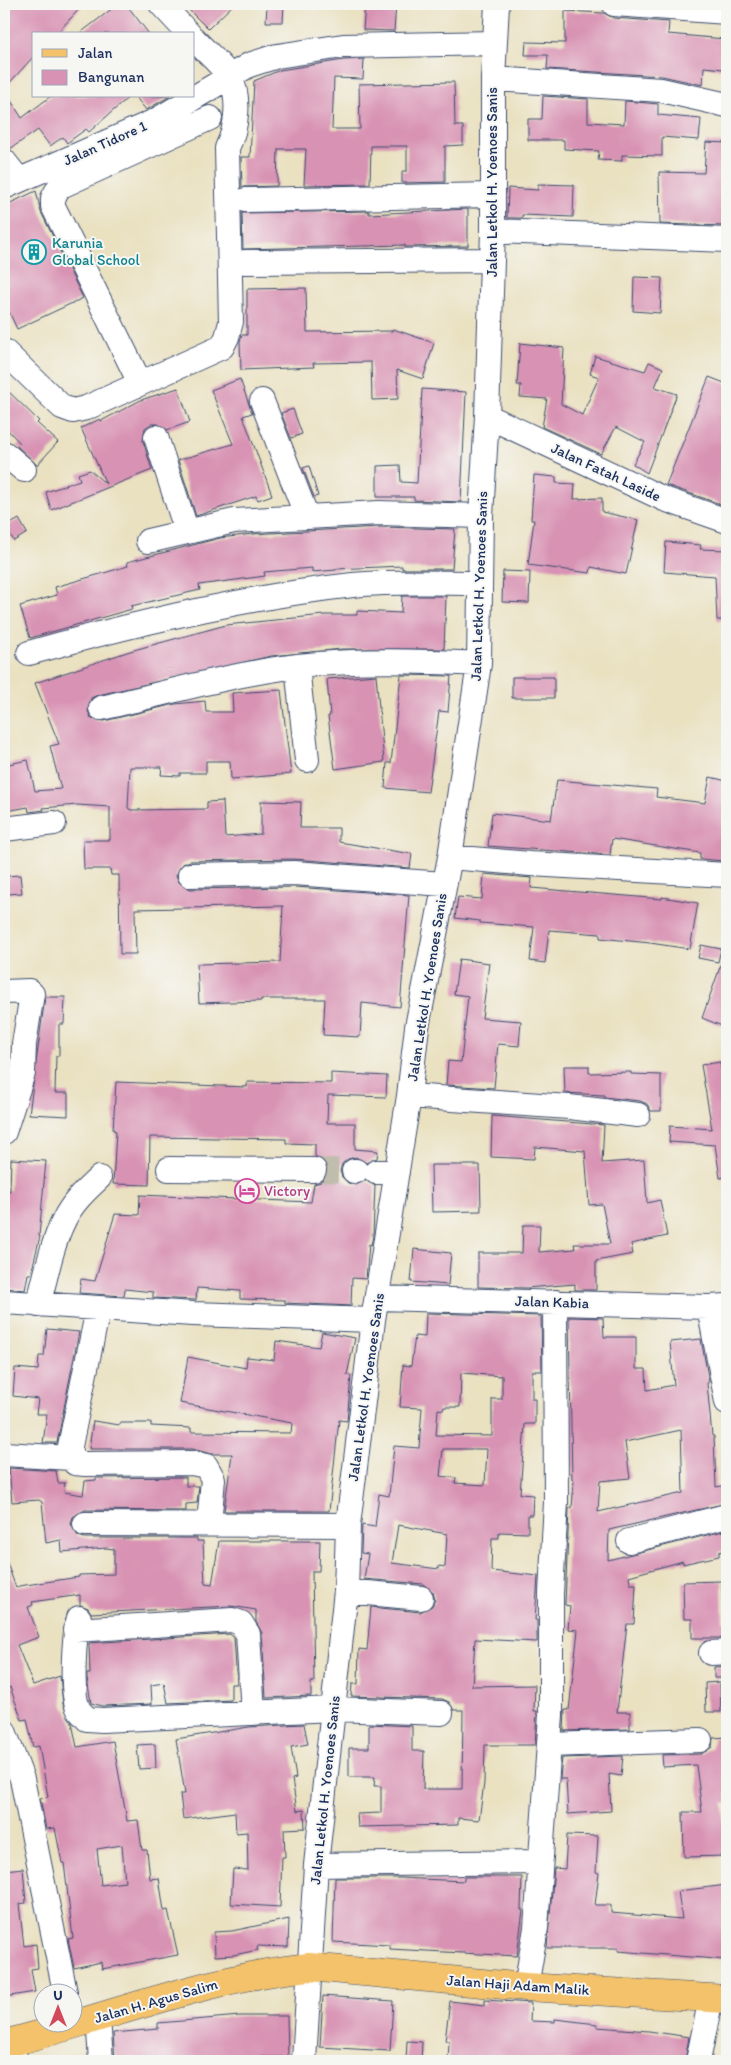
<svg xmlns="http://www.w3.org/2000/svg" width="731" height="2065" font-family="Itim,sans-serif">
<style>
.building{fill:#d892b3;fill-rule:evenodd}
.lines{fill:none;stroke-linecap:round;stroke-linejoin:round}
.minor-tunnel{stroke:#c1bdad;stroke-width:24;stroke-dasharray:24 12;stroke-linecap:butt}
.minor-casing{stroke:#3a4a6d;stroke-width:26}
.major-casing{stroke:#3a4a6d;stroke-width:29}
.minor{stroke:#fff;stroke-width:24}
.major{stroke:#f3c26a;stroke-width:28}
.labels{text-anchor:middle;stroke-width:4;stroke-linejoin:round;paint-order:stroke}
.street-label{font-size:15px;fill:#1b2f5e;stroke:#f6f6f2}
.culture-label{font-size:15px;fill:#0d838f;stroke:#f6f6f2;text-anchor:start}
.hotel-label{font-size:15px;fill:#b23c85;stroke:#f6f6f2;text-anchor:start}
</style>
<rect width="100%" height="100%" fill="#f6f6f2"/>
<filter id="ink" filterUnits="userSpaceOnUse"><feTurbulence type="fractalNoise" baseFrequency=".02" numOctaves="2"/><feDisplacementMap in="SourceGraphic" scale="10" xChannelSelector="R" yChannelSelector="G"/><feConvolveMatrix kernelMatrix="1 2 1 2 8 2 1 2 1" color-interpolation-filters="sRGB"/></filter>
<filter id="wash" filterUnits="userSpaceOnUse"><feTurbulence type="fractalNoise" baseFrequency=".0096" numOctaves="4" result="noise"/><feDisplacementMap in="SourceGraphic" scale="20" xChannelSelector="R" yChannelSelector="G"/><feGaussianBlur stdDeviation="1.12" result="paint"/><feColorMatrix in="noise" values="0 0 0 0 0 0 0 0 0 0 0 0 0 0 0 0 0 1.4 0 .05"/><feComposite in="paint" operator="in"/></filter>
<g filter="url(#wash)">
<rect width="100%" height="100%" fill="#eae1c1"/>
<g id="blocks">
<path class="building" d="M4,4H84L56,34H34V56L4,89Z
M118,4H126L149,34H79Z
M183,4H234L208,29Z
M267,4H284L283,22H266Z
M365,4H396L394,31L363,30Z
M565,11L604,13L613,18L669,22L668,34L725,39L723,69L704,67L703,85L662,76L547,69L548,55H525L526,42L565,43Z
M364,59L363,79L334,78L332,129H360L359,84L454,82L455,126H463V145L445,146V182L402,183V171H407V146H371L370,184L304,185L306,149H278L277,186L242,187L241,157H250L254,81L280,70L344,60Z
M4,90L22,118L51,96H130L89,132L86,129L67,143L63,137L50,146L38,130L10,149L4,148Z
M135,96H170L146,110Z
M543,96L588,99V122L624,124L625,101L658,104V115L701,119L699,140L662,137V156L622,155V161L598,160L599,151L564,149V140H528V119H542Z
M706,142L727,143V226L660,224L659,172L704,173Z
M538,184L574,185L573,217L522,215V218H507L508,188L538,190Z
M36,191L41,212L83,298L17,329L4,301V206Z
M468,209V246L405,247V245L243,249L242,213L369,211V214Z
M634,277L662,278L660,313L633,311Z
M306,288L307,332L392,331L393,329L434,343L423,379L397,370L398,399L372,400L371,362L313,363L314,367L241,370L240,341L242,335H247V289Z
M520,343L564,348L561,404L582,415L599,377L590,374L595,356L645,371L649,362L663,368L655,387L677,394L647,473L633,464L645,442L616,427L601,454L542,427L547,399L520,397L521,385H517Z
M709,377L727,384L726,506L666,485Z
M240,379L252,413L243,416L272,495L258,500L256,496L196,516L178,460L233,444L211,390Z
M4,387L39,421L37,423L58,442L37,465L17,446L20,443L4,426Z
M178,388L190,422L167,430L158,424H151L145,428L143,441L152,470L51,510L46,492L80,480L78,474L90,470L106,484L81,428L100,419L101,421L141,400Z
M422,389L466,392L461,502L414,500V497H377V466L400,465L401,482L417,483Z
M293,409L302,434L291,438L281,413Z
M309,466L318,496L314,497L303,468Z
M534,475L556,477V483L575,484L574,499L602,498V512L638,520L626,574L591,567L590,573L528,565L534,520H531Z
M19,519L27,533L14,541L5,527Z
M379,527L455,529L452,569H402V566L336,569V570L312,572V568L264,572L265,576L199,585L200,590L131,606L132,609L30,638L20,606L57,595L55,587L128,566L127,562L220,538L253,534Z
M666,542L701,545L700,549L727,550V620H717L715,576L664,572Z
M503,571L530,572L529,603L502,602Z
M402,596H446L444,649H342L271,656L98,695L91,698L88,711L91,718L104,721L175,704L205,701L206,712H233L232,693L281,690L291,774L231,779L230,761H206V773H180V776L161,775L162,767H130L128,808L131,810L207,809V802L223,801L225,837L261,834V801L301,802L300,828H339V842L412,854L410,868L294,859L190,861L183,864L176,875L179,882L190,889L294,887L409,895L400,1007L362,1003L360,1037L323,1035L325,999H261V1001L199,1003L197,964L280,962L283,906L135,909L136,954H120L119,875H111L110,869H84L83,840H110V807L77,805L43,808L44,810L29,812L28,807L7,811L4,796V765L28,760L35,791L61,789L50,746L59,744L35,683L130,651L226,625L324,615H357V611L401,613Z
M376,675L384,762L335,769L328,716H330L327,679Z
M401,675L451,676L448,712L439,711L428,792L385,788L387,763H391Z
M512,677H554V698H512Z
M710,777L727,781V839L724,861L700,859V853L612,839L610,855L488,846L492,813L551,820L557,780L657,789L656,797L705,803Z
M484,874L532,878L531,888L662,899V897L698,903L690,949L650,943L600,938V934L549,930L545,963L530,961L534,927L480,923V921L455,918L458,897L482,899Z
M20,875L22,893L8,894L6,876Z
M701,945L721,949L718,962L698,958Z
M724,956H727V1028L702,1018Z
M459,959L489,963L482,1018L521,1021L519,1046L498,1044L494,1088L446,1085L448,1061L461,1062L468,996L454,994Z
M45,997H65L64,1024H59V1056H56L55,1093H68V1116L29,1114Z
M720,1062L722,1073L727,1072V1177L720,1178L715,1145L669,1142L670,1126L712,1129L701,1065Z
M564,1066H589V1073L631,1072V1074L661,1075V1111H651L647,1104L640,1101L604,1097V1095L565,1093Z
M331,1073L387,1076L386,1097L328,1095L327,1123H355V1149L378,1151L377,1158L366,1163L356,1157L348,1159L342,1164L340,1171L342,1177L348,1183L356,1185L366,1180L375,1186L373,1236L371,1245L369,1244L366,1279L352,1278L351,1306L285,1303V1300L240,1299V1291L197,1288L196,1300L153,1298V1292L125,1289L124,1296L79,1293L81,1279L95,1281L115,1214L139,1215L140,1195L311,1202L314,1184L321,1182L328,1171L326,1163L315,1156V1144L286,1143V1139L150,1137L149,1185L113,1184L116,1131L113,1130L116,1082L247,1087V1082L331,1083Z
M492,1116L604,1125L602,1163L644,1160L647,1203L660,1200L667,1236L631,1244L633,1254L596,1261V1290H575V1284L526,1288L478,1287V1253H522L523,1225H540L539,1252L575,1249L574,1244H610L602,1204L589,1205L585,1151L535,1147L534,1159L491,1157Z
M11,1159L46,1161L39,1236H40L31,1274H28L25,1290L4,1288V1191H10Z
M431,1165H480L481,1211L432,1212Z
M414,1249L451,1253L448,1285L411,1282Z
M426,1313L541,1316L542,1371H532V1399H535V1424H525L520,1494L533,1495L532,1515H528V1533L499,1532V1538H492L491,1571L538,1576L535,1620H537V1642L475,1639L472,1686L535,1685L534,1711H537L535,1745H485L484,1783L479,1820L458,1818V1825L358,1827L357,1814L381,1813V1786H374L375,1777H349V1748H369V1724L412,1726V1751H424L423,1789H462L463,1710H454L449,1702L442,1699L351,1696L352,1684H358L359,1649L367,1650L371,1607L420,1612L432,1606L435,1600L433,1592L423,1584L364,1579L368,1554L361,1553L362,1525L375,1527L379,1494L389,1496L394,1446L419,1448L422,1408L400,1407L403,1365L411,1366L415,1336L425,1337ZM461,1373L502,1376V1399H492V1436L436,1435L438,1409L443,1410L444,1407H460ZM443,1449H487L485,1485L455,1483L456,1478L440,1476ZM398,1525L447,1534L445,1567L439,1566V1569L392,1563Z
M569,1317L603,1318L604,1337H636V1369H646L647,1390L674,1385L670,1342L701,1339L709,1382L707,1383L712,1436H714L716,1487L727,1485V1503L609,1530L608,1560L727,1530V1550L719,1552V1556L683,1564V1561L629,1576L630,1584H636L634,1624H627L617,1712H630V1729L564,1731L565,1710H569L578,1630L568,1629L570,1606L565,1605L569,1508H572L574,1480H572ZM681,1430L683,1493L598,1512L600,1481L630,1478L625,1442Z
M47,1329L79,1332L57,1443H43L47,1414H36L38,1399L13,1396L15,1368L38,1370L39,1356H44Z
M322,1332L355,1338L347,1375L351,1376L347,1421L339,1420L329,1511H224L232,1454H212L192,1449H89L93,1421L120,1425V1423H151V1426L191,1428V1432L291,1433L292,1423L180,1403L188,1357L246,1368L247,1357L274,1360L276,1341L319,1347Z
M9,1468L56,1471L58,1483H65L64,1492L83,1495L85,1481L96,1480V1478L186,1477V1486H199L197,1503L186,1504V1511L85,1510L73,1517L71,1524L78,1536L85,1538H197V1541H203L205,1584L212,1585L219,1541H320L319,1571H312L314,1682H311V1696L266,1698L262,1633L256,1622V1610L231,1606L91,1613L88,1608L80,1605V1595L32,1602L33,1605L28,1607L39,1637L17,1645L33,1685L60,1676L63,1704L72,1723L77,1747L113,1741L127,1821L138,1820L142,1850H147L150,1879L159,1878L164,1911L168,1910L178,1955L102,1969L101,1962L74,1968L68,1939L73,1938L64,1863H62L55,1828L46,1829L40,1798L48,1797L39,1746L33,1747L27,1719L22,1720L10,1687L8,1688L4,1678V1560H6L16,1588L19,1586L79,1577V1575L114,1574V1549L106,1548L62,1552L61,1540L46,1543L42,1502L39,1500L12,1502ZM122,1845L125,1882L101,1885L97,1849Z
M722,1581L723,1621H727V1638H692V1619H684L683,1582Z
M230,1634L234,1638L237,1684H231V1700L168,1703L164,1683L151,1685L152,1704L102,1706L91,1703L87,1678V1674H90L89,1643Z
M727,1666V1678H714V1667Z
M720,1682L721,1712H706L705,1683Z
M304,1724L308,1744L291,1747L296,1778L292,1779L297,1811L304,1810L305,1828L284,1829L285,1857H282L280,1907L231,1904L233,1869L248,1870L247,1832L236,1833L235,1812L183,1819L180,1794H185L176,1739L249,1727Z
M727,1737V1802L723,1803L726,1856L684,1857L683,1812H702L696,1765L663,1767L662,1755L701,1754L712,1747L713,1738Z
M155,1744L156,1768L139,1769L137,1745Z
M623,1756L621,1776L609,1774L611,1811L568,1814L566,1779H560L562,1758Z
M567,1835L598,1836L596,1872L599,1873L595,1905H611V1913L682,1919L678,1891L727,1885V1960L618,1951L619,1948H547L554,1868L565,1869Z
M23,1868L26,1903L19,1904L24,1946L36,1944L38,1968L31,1969L35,1992L4,1997V1975H6L4,1870Z
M464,1877H522L521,1910H523L517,1956L390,1949V1945L333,1942L335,1878H400L464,1881Z
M289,1919L288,1947L257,1946L258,1950L234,1955L215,1956L214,1932L232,1931Z
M323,1996L393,2001L390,2051L320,2047Z
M485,2000L531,2003L530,2021L555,2022V2019L597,2024V2027L649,2031L689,2037L685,2061H448L449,2041H445L450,2001L485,2005Z
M240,2016H287L288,2057H239V2061H115L113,2033L158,2029V2023Z
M407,2041L422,2042L421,2061H406Z"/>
</g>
</g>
<g filter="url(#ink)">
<use href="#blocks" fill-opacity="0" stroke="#3a4a6d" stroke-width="1"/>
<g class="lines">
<path class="minor-tunnel" d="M314,1170L354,1171"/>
<defs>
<path id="minor" d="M161,4L189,34
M614,4L727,12
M493,79L661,90L727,105
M4,161L19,180
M4,187L155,121L249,65L277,56L343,46L494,43
M246,200L492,195
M493,231L727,240
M245,262L492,260
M4,351L62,407L73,411L86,408L222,347L227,337L231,322L227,148C237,128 241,96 229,76C220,63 205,51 194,39
M140,383L53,206V198L59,187L210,118
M262,401L307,517
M487,416L664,499L727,521
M156,437L187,532
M4,453L24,470
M148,541L234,521L379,513L481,516
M29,653C135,623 244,597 353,585C395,581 438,583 479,583
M297,666L307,760
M101,708C166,693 231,674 298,666C358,659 419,661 479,664
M4,829L54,823
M450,857L530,864L727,875
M190,875L294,873L444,884
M4,992L29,991L32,994L24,1044L23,1073L4,1132
M409,1096L569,1107L638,1115
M169,1169L314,1170
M354,1171H356
M376,1172H397
M378,1298L709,1307L727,1306
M4,1302L193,1314L373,1320
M38,1305C46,1277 51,1246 64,1220C72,1203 86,1190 99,1178
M709,1307L727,1402
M98,1309L69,1451L75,1463L85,1464L192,1463L206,1466L213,1479L209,1524
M4,1454L71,1458
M85,1524L348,1525
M629,1541L727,1516
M346,1591L421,1598
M79,1618C74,1635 70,1694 79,1710C81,1713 85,1716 87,1719L102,1720L333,1709L441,1713
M75,1630L232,1620L241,1623L248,1634L253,1713
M711,1653L727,1652
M4,1731L22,1779L65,1992
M549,1745L700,1740
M316,1865L540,1862
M526,1987L536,1928L551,1715V1593L556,1502L555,1302
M98,2017L101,2061
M13,2061L16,2041
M304,2061L316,1865L346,1591L348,1525L373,1320L409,1096L417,1027L450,857L479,664L481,516L487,416L493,231V79L497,4
M698,2061L711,1998"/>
<path id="major" d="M4,2044C105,2019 204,1978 309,1967L526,1987L727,1999"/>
</defs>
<use href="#minor" class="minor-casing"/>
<use href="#major" class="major-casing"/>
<use href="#minor" class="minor"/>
<use href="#major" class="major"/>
</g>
</g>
<defs>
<symbol id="building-ring" viewBox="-11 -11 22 22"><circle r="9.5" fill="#f6f6f2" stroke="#0f9aa8" stroke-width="1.5"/><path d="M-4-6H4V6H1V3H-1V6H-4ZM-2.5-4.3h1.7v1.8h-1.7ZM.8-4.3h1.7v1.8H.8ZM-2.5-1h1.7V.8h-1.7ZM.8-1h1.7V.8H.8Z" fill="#0f9aa8"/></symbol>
<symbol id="hotel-ring" viewBox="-11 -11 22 22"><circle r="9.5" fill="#f6f6f2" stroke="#d1479c" stroke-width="1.5"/><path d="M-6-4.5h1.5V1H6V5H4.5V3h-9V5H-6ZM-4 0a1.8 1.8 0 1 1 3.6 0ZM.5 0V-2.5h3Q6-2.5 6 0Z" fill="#d1479c"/></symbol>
</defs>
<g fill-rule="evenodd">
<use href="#building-ring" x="20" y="238" width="28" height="28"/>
<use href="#hotel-ring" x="233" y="1177" width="28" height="28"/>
</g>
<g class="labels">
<g class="street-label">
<text transform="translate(105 143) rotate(-24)" y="5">Jalan Tidore 1</text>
<text transform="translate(492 182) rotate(-90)" y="5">Jalan Letkol H. Yoenoes Sanis</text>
<text transform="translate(606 472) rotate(25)" y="5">Jalan Fatah Laside</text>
<text transform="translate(479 586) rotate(-88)" y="5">Jalan Letkol H. Yoenoes Sanis</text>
<text transform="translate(427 987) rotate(-81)" y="5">Jalan Letkol H. Yoenoes Sanis</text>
<text transform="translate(552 1302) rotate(2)" y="5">Jalan Kabia</text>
<text transform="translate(366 1387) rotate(-82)" y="5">Jalan Letkol H. Yoenoes Sanis</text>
<text transform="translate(325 1790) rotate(-84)" y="5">Jalan Letkol H. Yoenoes Sanis</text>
<text transform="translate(518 1985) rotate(4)" y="5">Jalan Haji Adam Malik</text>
<text transform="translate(156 2001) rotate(-16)" y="5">Jalan H. Agus Salim</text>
</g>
<g class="culture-label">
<text x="52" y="248">Karunia<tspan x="52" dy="17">Global School</tspan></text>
</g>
<g class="hotel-label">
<text x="264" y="1196">Victory</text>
</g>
</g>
<rect width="731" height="2065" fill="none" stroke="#f6f6f2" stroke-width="20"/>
<rect x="32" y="32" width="162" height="65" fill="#f6f6f2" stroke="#9ea6b7"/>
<rect x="42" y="49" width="25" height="8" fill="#f3c26a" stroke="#9ea6b7"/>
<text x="78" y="58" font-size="15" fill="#1b2f5e">Jalan</text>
<rect x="42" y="70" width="25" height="15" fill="#d892b3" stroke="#9ea6b7"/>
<text x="78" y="82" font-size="15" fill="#1b2f5e">Bangunan</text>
<g transform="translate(58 2008)"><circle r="24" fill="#f6f6f2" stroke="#9ea6b7"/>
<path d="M0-4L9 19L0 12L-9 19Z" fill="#d1495b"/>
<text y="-8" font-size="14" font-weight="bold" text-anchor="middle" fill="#1b2f5e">U</text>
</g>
</svg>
